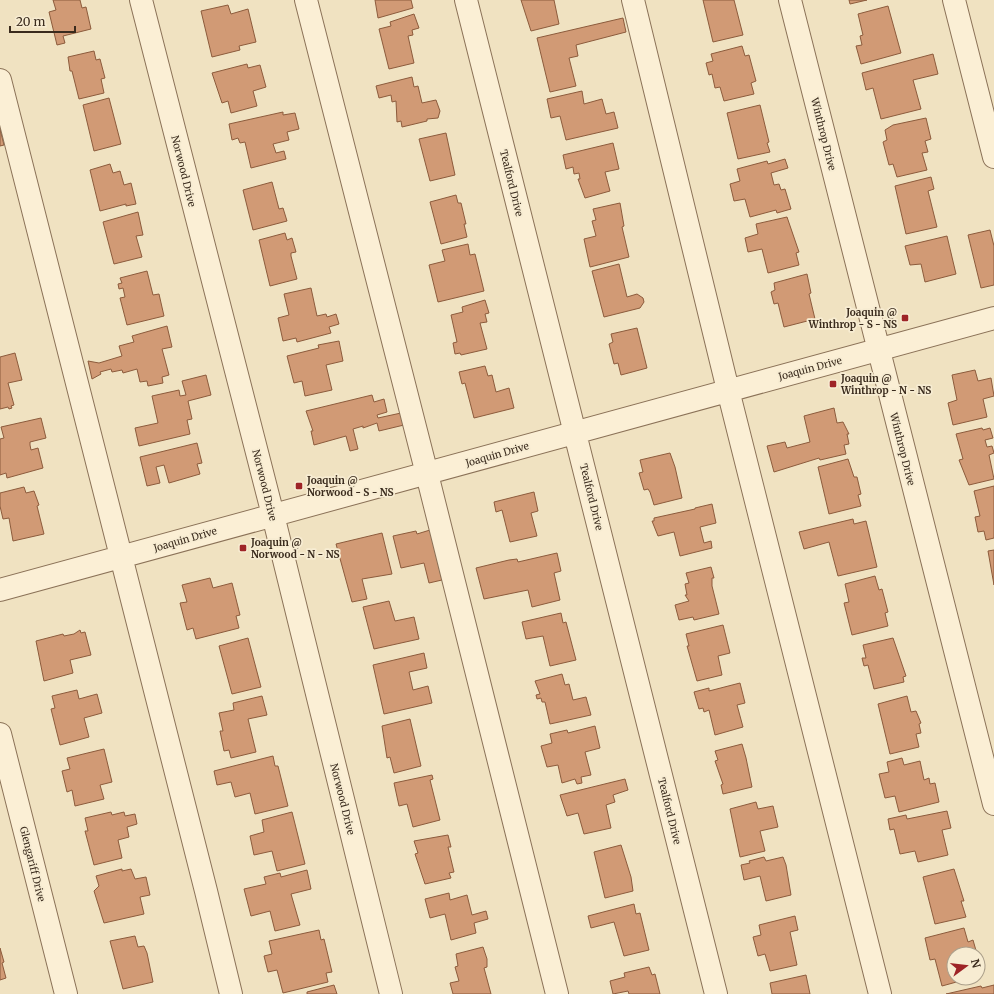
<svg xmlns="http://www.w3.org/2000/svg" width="994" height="994" font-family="Merriweather,serif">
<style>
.building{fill:#d19a75;stroke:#8c5b3c}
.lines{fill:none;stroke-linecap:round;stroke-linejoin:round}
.minor-casing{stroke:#8b7258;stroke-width:24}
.minor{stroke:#fbefd5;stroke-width:22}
.poi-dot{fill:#9e2427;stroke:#f7ecd2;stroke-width:1.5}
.labels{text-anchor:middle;stroke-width:3.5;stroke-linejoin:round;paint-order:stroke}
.street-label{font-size:10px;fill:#3a2b1d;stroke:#f7ecd2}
.poi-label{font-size:10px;font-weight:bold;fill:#3a2b1d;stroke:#f7ecd2;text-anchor:start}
</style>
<rect width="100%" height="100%" fill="#f0e2c1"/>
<path class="building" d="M53,0H80L82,8L86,7L91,29L63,36L65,43L57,45L49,12L56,10Z
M375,0H411L413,8L378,18Z
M521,0H554L559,24L531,31Z
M703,0H734L743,35L713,42Z
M849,0H867L850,4Z
M228,5L231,14L248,9L256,42L239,46L240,50L212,57L201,11Z
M888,6L901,53L861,64L856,46L862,45L860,36L863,35L858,14Z
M414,14L419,28L412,30L413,35L408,36L414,63L389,69L379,29L391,26L390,22Z
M623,18L626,32L576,45L578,56L569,58L576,86L550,92L537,38Z
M742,46L745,56L749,55L756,81L751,83L754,94L724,101L720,87L715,88L712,74L709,75L706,63L713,61L711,54Z
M94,51L96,60L100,59L105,78L101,79L104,93L79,99L72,71H70L68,57Z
M933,54L938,74L913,80L921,109L881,119L873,88L866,90L862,73Z
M247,64L248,68L260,65L266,87L253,91L257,106L231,113L228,101L222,103L212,73Z
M412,77L414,87L418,86L422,103L436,100L440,111L438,118L427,119V121L402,127L401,121L397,122L396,101L392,102L391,95L379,98L376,86Z
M582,91L584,104L602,99L606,114L614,112L618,128L566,140L560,116L551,118L547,99Z
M109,98L121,144L94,151L83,105Z
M760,105L769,142L767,143L770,152L738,159L727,113Z
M283,112V115L295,113L299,129L287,132L289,140L273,144L276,153L284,151L286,159L251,168L245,142L240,143L238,138L232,140L229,124Z
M926,118L931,139L925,141L928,152L922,153L927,170L897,177L893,164L889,165L883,142L887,140L885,130L893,125Z
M0,129L4,145L0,146Z
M446,133L455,175L430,181L419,139Z
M613,143L619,169L605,172L610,191L585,198L578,179H580L579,173L574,174L573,167L566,169L563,155Z
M785,159L788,168L771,173L774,185L779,184L781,190L785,189L791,209L777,213L776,210L750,217L745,199L734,201L730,184L740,181L737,169L767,161L768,164Z
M110,164L113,173L120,171L124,185L131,183L136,204L126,206V204L100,211L90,170Z
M931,177L934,189L928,191L937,227L906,234L895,186Z
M272,182L279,209L283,208L287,221L253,230L243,190Z
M456,195L458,203H461L466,224H464L467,237L441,244L430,202Z
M620,203L624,226L622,227L629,257L590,267L584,239L596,236L592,221L596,220L593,209Z
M138,212L143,235L136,236L142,257L114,264L103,222Z
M787,217L799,252L796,253L799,265L768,273L762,249L748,252L745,238L758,234L756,224Z
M990,230L994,246V285L981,288L968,235Z
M285,233L287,240L292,238L296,252L291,253V256L297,279L270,286L259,240Z
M947,236L956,274L925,282L921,264L910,265L905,246Z
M468,244L470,255L475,254L484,291L438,302L429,265L445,261L442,250Z
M619,264L627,297L637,294L643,298L644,302L640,308L604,317L592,271Z
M147,271L153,295L159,294L164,316L127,325L120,298L125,297L123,288L119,289L118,284L122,283L120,278Z
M807,274L811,293L809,294L815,319L784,327L778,303L774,304L771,292L775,290L774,283Z
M311,288L317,316L326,314L327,317L336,314L339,324L329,327L331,333L297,342L296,338L283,341L278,318L289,315L284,294Z
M485,300L489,313L485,314L487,322L480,323L487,349L461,355L460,353L455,354L453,343L457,342L451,315L463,312L462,307Z
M167,326L172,347L162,349L169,375L162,377L163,383L148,386L147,381L140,382L137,369L123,373L122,370L112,372L111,369L100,372L101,374L92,379L88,361L99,363L122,356L119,346L134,342L132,336Z
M637,328L647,368L621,375L618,363L614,364L609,344L613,342L611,334Z
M339,341L343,361L326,365L332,390L305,396L302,381L294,383L287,356L319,348L318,345Z
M15,353L22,380L8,383L14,405L11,406L12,408L9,409L8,407L0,409V357Z
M485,366L488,376L492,375L496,392L509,388L514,408L474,418L465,383L462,384L459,372Z
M975,370L978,381L991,378L994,396L983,399L987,417L953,425L948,403L957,400L952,375Z
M206,375L211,395L188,401L192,419L187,420L190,434L139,446L135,428L158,423L152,396L179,390L180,396L186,395L182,381Z
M372,395L374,402L384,399L387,412L377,415L378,418L401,413L404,425L379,431L377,423L363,428V426L353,429L358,449L350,451L346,436L314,445L311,431H313L306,411Z
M834,408L837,423L843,422L849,434H847L849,444L844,445L846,454L820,460L819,458L774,472L767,446L785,442L787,448L810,442L804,416Z
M41,418L46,438L30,442V445L31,450L38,448L43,468L7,478L6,473L0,475V439L4,438L1,427Z
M982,428L983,430L990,428L993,438L985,440L987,447L992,446L994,453L989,455L994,479L969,485L959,460L963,459L956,434Z
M197,443L202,463L197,464L200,474L169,483L164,465L156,467L160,483L147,486L140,457Z
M670,453L675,467L682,498L654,505L650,492L648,489L644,490L639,473L643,472L640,460Z
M848,459L854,477H857L861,494L858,495L861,506L829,514L818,467Z
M994,486V538L986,540L984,531L978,532L975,517L980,516L974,491Z
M24,487L26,493L34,491L39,505L37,506L44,534L13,541L9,518L3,519L0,506V493Z
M534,492L538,511L531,513L537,536L510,542L502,510L496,512L494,502Z
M712,504L716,523L700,527L704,543L711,541L712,548L680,556L674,532L658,536L652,521H654V518L695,509V508Z
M853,519L854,524L866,521L877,567L838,576L829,542L804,549L799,532Z
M430,530L442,580L429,583L424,563L401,568L393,536L416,531L417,534Z
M382,533L392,574L362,579L367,599L352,602L336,544Z
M994,550V585L988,551Z
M557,553L561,571L554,573L560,600L532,607L528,590L484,599L476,568L509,560L517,559L518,562Z
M711,567L714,578H712V586L719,614L694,620L693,617L679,620L675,605L689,601L685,595H687L685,584L689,583L686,573Z
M875,576L879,590L882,589L888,612L885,613L888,626L852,635L844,603L849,602L845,584Z
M210,578L213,588L232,583L240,615L236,616L239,628L196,639L193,628L187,630L180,603L187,602L182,585Z
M389,601L395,621L414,617L419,639L374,649L363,607Z
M561,613L563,623L566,622L576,660L550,666L543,636L526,639L522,622Z
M723,625L730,653L718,656L722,675L697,681L687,646H689L686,634Z
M80,630L81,633L85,632L91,655L70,660L73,673L44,681L36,641L63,634L64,636L74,634Z
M248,638L261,687L232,694L219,646Z
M893,638L906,676L903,677L904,682L874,689L868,665L864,666L862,658H866L863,645Z
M424,653L427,668L409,672L413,690L428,686L432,703L384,714L373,665Z
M562,674L565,685L569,684L573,700L586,697L591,715L550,724L545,702H542L541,698L537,699L536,695L540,694L535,681Z
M740,683L745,703L737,705L743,727L715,735L709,710L704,712L703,708L699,709L694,692L709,688V691Z
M77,690L79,699L97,694L102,713L84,718L89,737L60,745L51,709L55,708L52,696Z
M262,696L267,715L248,719L256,752L231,758L229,750L224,751L220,731H223L219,713L234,710L233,703Z
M907,696L911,712L916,711L921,723L919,724L921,733L916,734L919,747L890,754L878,704Z
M410,719L421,766L394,773L390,757L387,758L382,726Z
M595,726L600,748L585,752L591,775L581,777L582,783L577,784L575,779L562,783L558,765L547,767L541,746L552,743L550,734L567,730L568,733Z
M742,744L746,758L752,787L723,794L721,785L723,784L715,761L718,760L715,751Z
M104,749L112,782L100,785L104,799L75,806L72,790L67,792L62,771L70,769L67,758Z
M273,756L275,766H278L288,806L255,814L250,793L235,797L231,782L217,785L214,771Z
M902,758L904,765L920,761L924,780L929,778L930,784L935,783L939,802L899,812L895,796L885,798L879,774L889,772L887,762Z
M432,775L433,779L430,780L440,820L413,827L407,804L399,806L394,783Z
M625,779L628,790L613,795L615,802L606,805L611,828L584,834L578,813L567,816L560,795Z
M756,802L758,809L773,806L778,827L760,831L765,851L740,857L730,809Z
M947,811L951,828L942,830L948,855L918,862L915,851L900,854L894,829L890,830L888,819L906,815L907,819Z
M111,812L112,815L124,812L125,816L135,814L137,824L127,827L129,837L118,840L122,858L94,865L85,831H88L85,818Z
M292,812L305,864L277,871L272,851L254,855L250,836L264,832L262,820Z
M448,835L451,847H448L454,872L449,873L451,878L425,884L415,854L418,853L414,841Z
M621,845L631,877L633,891L605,898L594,852Z
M764,857L766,861L783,857L786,865L791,895L766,901L760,876L744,880L741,865L750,863L749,861Z
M122,869V871L131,869L135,879L146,877L150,895L140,897L144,914L104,923L94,891L99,886L96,876Z
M954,869L964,901H961L966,917L935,924L923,877Z
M307,870L311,889L291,894L300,925L275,931L270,911L251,916L244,889L266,884L264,877L280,873L281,877Z
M449,893L450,900L467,895L472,915L486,911L488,919L474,923L476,933L451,940L445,914L430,918L425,899Z
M634,904L636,914L640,913L649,950L624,956L614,922L591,928L588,916Z
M795,916L798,930L790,932L797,965L770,971L765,954L758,956L753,937L761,935L759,925Z
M964,928L968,942L973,940L977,954H954V978H971L942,986L935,959L930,960L925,938Z
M319,930L321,940L324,939L332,972L326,973L328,982L283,993L277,970L268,972L264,956L272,954L269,941Z
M135,936L138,947L144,946L147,953L153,982L123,989L110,941Z
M483,947L487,959V967L484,968L491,994H453L450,983L459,981L455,967L458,966L456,954Z
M0,948L4,962L2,963L6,978L0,980Z
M649,967L652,975L655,974L660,994H629L628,991L613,994L610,981L625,977L624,973Z
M806,975L810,994H772L770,983Z
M334,985L337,994H307V992Z
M994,985V994H946L981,986L982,988Z"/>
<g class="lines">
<defs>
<path id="minor" d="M141,0L273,515L391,994
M306,0L427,474L557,994
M466,0L716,994
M633,0L728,390L880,994
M790,0L994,804
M954,0L994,157
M0,80L206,891L231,994
M0,590L994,318
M0,734L66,994"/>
</defs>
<use href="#minor" class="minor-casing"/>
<use href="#minor" class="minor"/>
</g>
<g class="poi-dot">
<rect x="901" y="314" width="8" height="8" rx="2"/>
<rect x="829" y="380" width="8" height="8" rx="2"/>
<rect x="295" y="482" width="8" height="8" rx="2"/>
<rect x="239" y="544" width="8" height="8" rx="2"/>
</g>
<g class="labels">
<g class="street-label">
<text transform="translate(824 134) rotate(76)" y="4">Winthrop Drive</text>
<text transform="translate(184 171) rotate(76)" y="4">Norwood Drive</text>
<text transform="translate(512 183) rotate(76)" y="4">Tealford Drive</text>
<text transform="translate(810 368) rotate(-15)" y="4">Joaquin Drive</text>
<text transform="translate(903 449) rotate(76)" y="4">Winthrop Drive</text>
<text transform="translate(497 454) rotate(-16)" y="4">Joaquin Drive</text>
<text transform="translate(265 485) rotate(76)" y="4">Norwood Drive</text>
<text transform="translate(592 497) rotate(76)" y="4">Tealford Drive</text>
<text transform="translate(185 539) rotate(-16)" y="4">Joaquin Drive</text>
<text transform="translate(343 799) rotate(76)" y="4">Norwood Drive</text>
<text transform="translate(670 811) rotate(76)" y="4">Tealford Drive</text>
<text transform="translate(33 864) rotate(76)" y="4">Glengariff Drive</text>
</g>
<g class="poi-label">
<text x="897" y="316" text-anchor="end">Joaquin @<tspan x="897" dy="12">Winthrop - S - NS</tspan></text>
<text x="841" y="382">Joaquin @<tspan x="841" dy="12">Winthrop - N - NS</tspan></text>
<text x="307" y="484">Joaquin @<tspan x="307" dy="12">Norwood - S - NS</tspan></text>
<text x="251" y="546">Joaquin @<tspan x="251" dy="12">Norwood - N - NS</tspan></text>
</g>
</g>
<g transform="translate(966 966) rotate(75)"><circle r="19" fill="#f7ecd2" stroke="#ab9f8a"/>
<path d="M0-3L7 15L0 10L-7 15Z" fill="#9e2427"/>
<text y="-6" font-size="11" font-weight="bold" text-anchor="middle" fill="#3a2b1d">N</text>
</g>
<path d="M10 26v6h65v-6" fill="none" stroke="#3a2b1d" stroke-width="2"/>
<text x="16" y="26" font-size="12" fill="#3a2b1d" stroke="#f7ecd2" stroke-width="3" paint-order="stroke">20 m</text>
</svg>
